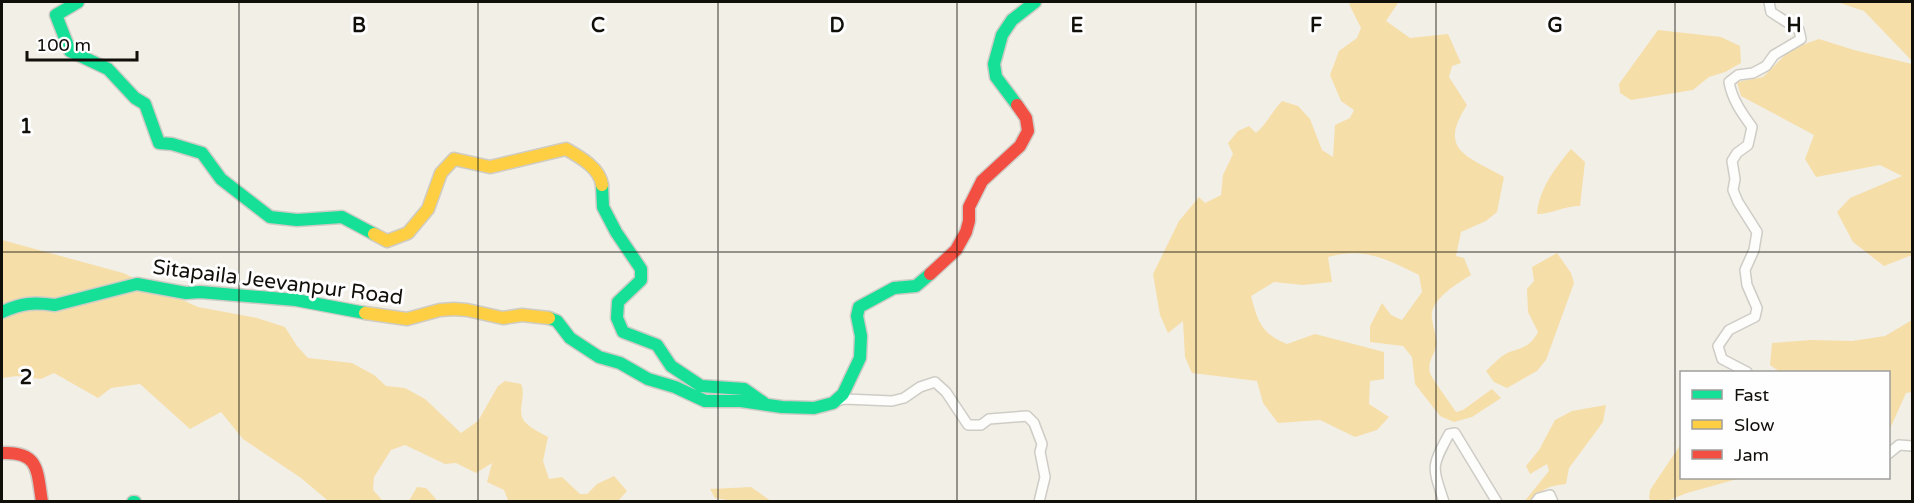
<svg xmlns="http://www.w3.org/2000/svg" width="1914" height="503" font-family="'Varela Round',sans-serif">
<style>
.green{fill:#f6dea9}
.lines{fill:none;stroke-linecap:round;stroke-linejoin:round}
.street-casing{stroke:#cfccc6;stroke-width:12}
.fast-casing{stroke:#cfccc6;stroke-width:15}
.slow-casing{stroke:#cfccc6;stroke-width:15}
.jam-casing{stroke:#cfccc6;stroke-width:15}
.street{stroke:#fdfdfb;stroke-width:9}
.fast{stroke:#16e098;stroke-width:12}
.slow{stroke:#ffcf43;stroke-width:12}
.jam{stroke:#f24e42;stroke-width:12}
.grid{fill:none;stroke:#110f0a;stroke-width:1.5;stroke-opacity:0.55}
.labels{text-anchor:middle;stroke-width:6;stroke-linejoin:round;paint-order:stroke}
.street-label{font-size:21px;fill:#110f0a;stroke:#fefefe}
.grid-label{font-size:20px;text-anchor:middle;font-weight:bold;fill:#110f0a;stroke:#fefefe;stroke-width:6;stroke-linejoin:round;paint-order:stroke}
</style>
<rect width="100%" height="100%" fill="#f2efe7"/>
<path class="green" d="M1352,2H1397L1398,3L1386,21L1410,38L1448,34L1461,63L1452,66L1449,77L1467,105C1437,151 1468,156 1504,177L1497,212L1486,221L1461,232L1456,256L1464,258L1471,275C1458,283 1429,300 1432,318C1433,328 1437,336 1436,346C1434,356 1427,362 1430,373C1432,379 1451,404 1456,412L1463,410L1492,389L1501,398L1472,417L1454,422L1440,416L1415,384L1412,357L1403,346L1370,342V326L1382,303L1391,315L1402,320L1422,292L1419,275C1386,259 1365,247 1328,257L1332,282L1303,285L1274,282L1251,296C1258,322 1261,333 1287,344L1315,334L1384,352V379L1370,381L1369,404L1389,417L1377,430L1355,437L1320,420L1278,423L1263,403L1257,381L1192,373L1185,357L1183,321L1168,333L1160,315L1153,274L1179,221L1199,197L1205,203L1221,195L1223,175L1233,154L1228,143L1238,131L1249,126L1256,133C1267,124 1272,111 1282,101L1298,106L1310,119L1322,150L1333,157L1335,125L1350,118L1354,110L1341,101L1330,75L1339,51L1357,38L1361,28L1349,4Z
M1837,2H1912V61L1864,11Z
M1658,30L1721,37L1740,46L1741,63L1725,72L1709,77L1693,90L1631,100L1620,93L1619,84Z
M1819,39L1854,50L1912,64V255L1884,266L1853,242L1837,212L1850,198L1902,176L1880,165L1816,177L1805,159L1814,135L1741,96L1737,82L1763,77L1791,49Z
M1571,149L1585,162L1580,206C1564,206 1552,214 1537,214C1539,189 1555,168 1571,149Z
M2,240L123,273L198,307L257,318L285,327L297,346L308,358L352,363L374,375L386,386L405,388L425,399L461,433L478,421L498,386L505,381L521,384C527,396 515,413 526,423C532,429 541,433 548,437L543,461L549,479L562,477L580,494H587L597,484L614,476L627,491L618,501H506L508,500L504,490L487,482L492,463L476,473L456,463L445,464L405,445L391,450L374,477L373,490L383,501H326V499L301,478L243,439L221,412L190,429L140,384L111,388L98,398L54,373L41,379L17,376L2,378Z
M1557,253L1571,273L1574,283L1546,360L1537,371L1507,388L1494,382L1486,371C1491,366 1496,361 1501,357C1515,346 1527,353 1538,332L1528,312L1527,289L1534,281L1532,267Z
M1912,320V392L1906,393L1889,431L1888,372H1780L1770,365L1772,343L1811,340L1852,341L1885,336Z
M1606,405L1603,422L1569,468L1566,484C1548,486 1544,488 1532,501L1524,502L1549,471L1547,464L1530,474L1526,466L1539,450L1555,420L1572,411Z
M1681,444L1682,478H1741L1687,493L1667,501H1651L1649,498L1650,490Z
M417,487L426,488L436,499L435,501H409Z
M751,487L771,501L740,502L715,498L710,489Z"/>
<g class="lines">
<defs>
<path id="street" d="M1747,372L1722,359L1718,346L1729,330L1755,317L1757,308L1747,285L1745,270L1754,250L1757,232L1738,202L1733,190L1735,179L1732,161L1737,153L1748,145L1752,127C1741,112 1732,99 1729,82L1738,75L1753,73L1766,66L1774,55L1801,39L1799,30L1771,12L1769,2
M837,401L845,399L892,401L904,398L920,387L935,382L946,392L968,425H981L989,419L1027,416L1034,423L1042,444L1040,452L1045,477L1039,502
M1888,454L1899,445L1912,446
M1444,502C1432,465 1431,468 1449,434L1455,433L1497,502
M1536,502L1539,498L1550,495L1553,502"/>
<path id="fast" d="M78,2L56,15L70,51L108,69L135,98L145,104L159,143L172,144L202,153L221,179L270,217L297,220L342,217L374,234
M1017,105L996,77L994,64L1002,35L1012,20L1035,2
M602,185L603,207L616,232L641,269V280L618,302L617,318L623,332L657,345L671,366L701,386L744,389L764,403
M2,312C22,303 33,302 55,305L137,284L186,293L200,292L296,300L365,313
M549,318L557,321L570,338L599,357L620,363L648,379L675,387L705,401H741L782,407L814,408L833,403L843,394L860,358L861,336L857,316L859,307L894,288L916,286L930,274
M133,502H135"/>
<path id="slow" d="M374,234L387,241L408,233L428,209L441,173L454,159L490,167L566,149C580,157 600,168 602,185
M365,313L407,319L440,310L454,309L467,310L503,318L522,315L549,318"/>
<path id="jam" d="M930,274L956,250L966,232L969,221V207L982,181L1020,146L1028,131L1026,118L1017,105
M2,453C40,451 37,472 42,502"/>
</defs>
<use href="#street" class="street-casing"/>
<use href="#fast" class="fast-casing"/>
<use href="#slow" class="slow-casing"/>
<use href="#jam" class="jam-casing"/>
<use href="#street" class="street"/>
<use href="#fast" class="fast"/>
<use href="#slow" class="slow"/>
<use href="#jam" class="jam"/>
</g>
<path class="grid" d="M239,2V502M478,2V502M718,2V502M957,2V502M1196,2V502M1436,2V502M1675,2V502M2,252H1912"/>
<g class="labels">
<g class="street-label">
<text transform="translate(278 282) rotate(7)" y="7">Sitapaila Jeevanpur Road</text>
</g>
</g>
<g class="grid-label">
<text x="359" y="32">B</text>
<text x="598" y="32">C</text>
<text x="837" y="32">D</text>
<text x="1077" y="32">E</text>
<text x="1316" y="32">F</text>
<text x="1555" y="32">G</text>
<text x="1794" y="32">H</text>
<text x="26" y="133">1</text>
<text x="26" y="384">2</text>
</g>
<rect width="1914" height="503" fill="none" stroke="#110f0a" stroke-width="6"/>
<rect x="1680" y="371" width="210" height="108" fill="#fefefe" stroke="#9f9e9c" stroke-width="1.5"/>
<rect x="1692" y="390" width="30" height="9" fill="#16e098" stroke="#9f9e9c" stroke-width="1.5"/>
<text x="1734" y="401" font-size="18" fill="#110f0a">Fast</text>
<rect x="1692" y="420" width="30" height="9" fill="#ffcf43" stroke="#9f9e9c" stroke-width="1.5"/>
<text x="1734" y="431" font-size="18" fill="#110f0a">Slow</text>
<rect x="1692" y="450" width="30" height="9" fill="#f24e42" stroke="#9f9e9c" stroke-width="1.5"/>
<text x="1734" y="461" font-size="18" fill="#110f0a">Jam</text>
<path d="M27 51v9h110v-9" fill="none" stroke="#110f0a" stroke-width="3"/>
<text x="36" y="51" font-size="18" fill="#110f0a" stroke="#fefefe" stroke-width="4.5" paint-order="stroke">100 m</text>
</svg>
